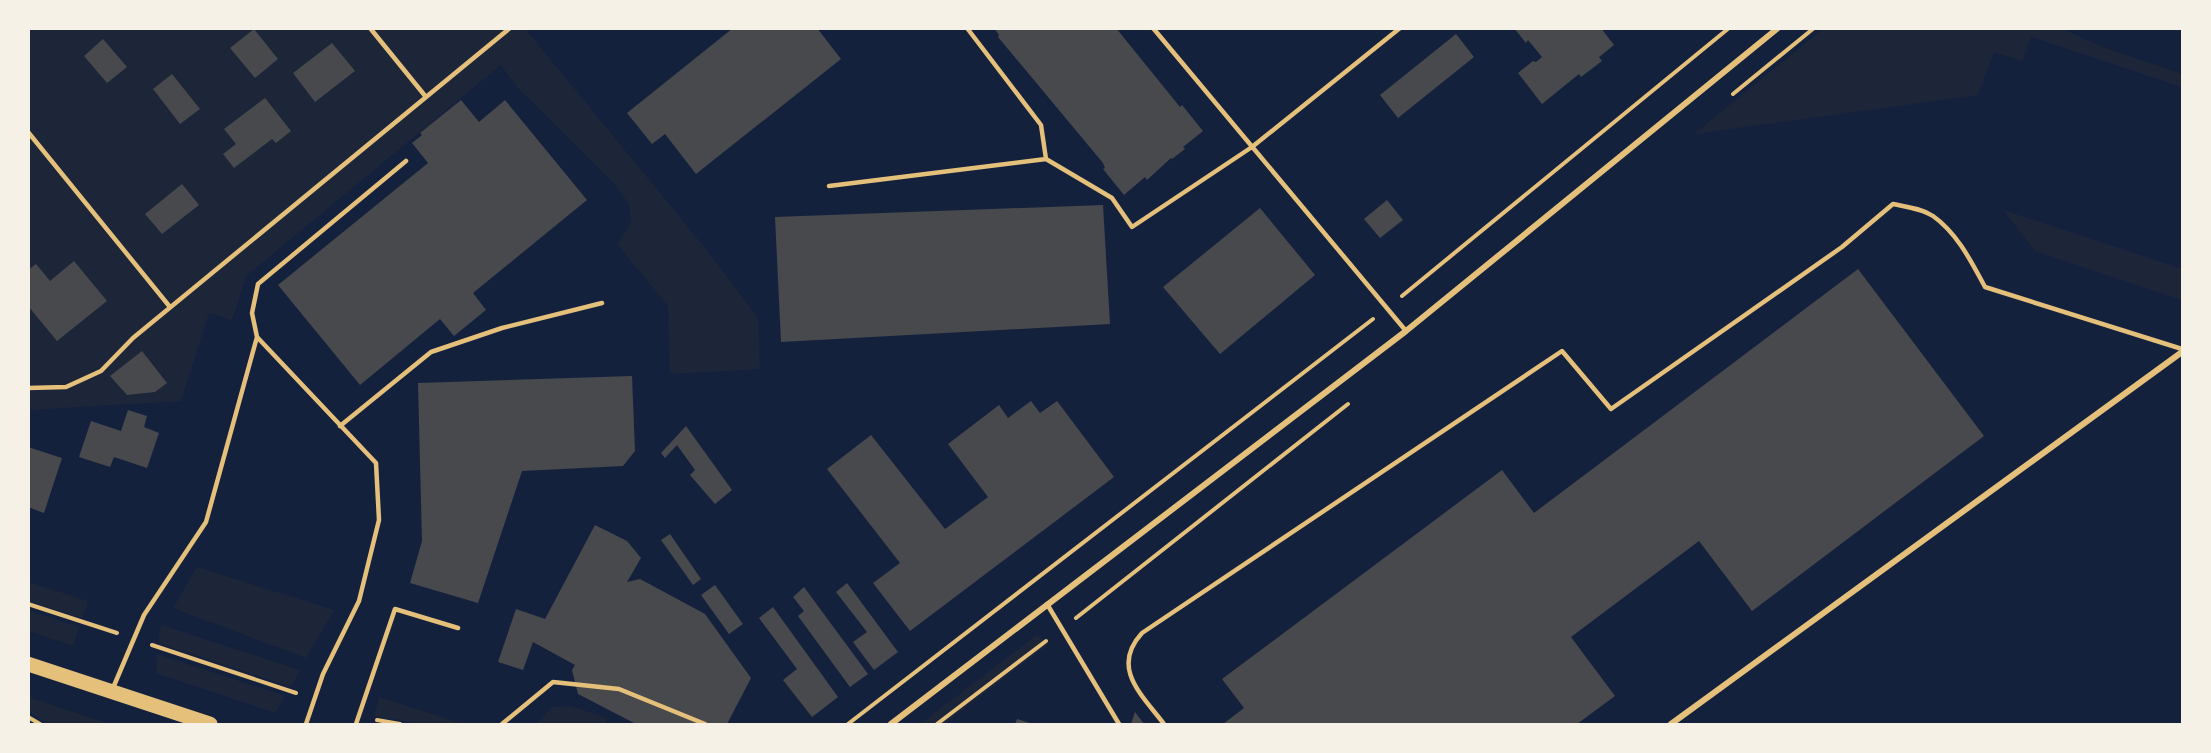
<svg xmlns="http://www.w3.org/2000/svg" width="2211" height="753" font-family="Inter,sans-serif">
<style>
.green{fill:#1d2539}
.building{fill:#48494c}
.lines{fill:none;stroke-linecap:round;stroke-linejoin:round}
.path{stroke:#e5c07b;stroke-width:4}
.service{stroke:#e5c07b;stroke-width:4.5}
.minor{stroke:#e5c07b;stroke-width:6}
.primary{stroke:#e5c07b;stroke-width:15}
</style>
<rect width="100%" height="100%" fill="#14213d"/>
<path class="green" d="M29,29H529L527,31L706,249L758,318L760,369L670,374L668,306L617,244L631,223L629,204L611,180L517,87L501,65L246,276L232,320L209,313L181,401L29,410Z
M1823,29H2063L2100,46L2182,74V87L2031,37L2022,61L1994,52L1978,95L1694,134Z
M2003,210L2182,269V300L2035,251Z
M197,567L334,610L306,658L173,608Z
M29,582L88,601L82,618L29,601Z
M29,611L79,627L73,646L29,631Z
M161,625L300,670L291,687L158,643Z
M1037,635L1049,644L944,724H920Z
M157,654L285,696L275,713L156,673Z
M29,697L109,724H48L29,712Z
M379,697L464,724H422L374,716Z
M571,706L607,718L605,724H536L552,707Z"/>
<path class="building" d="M733,28H817L841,59L696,174L665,134L652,144L627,113Z
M994,28H1116L1180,107L1182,105L1203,131L1183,147L1185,149L1172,159L1171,158L1147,180L1145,177L1124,195L1103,169L1105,168L1103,163L998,37L999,35Z
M1514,28H1601L1614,45L1599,57L1602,61L1581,77L1579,74L1542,104L1518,73L1533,61L1536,62L1542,57L1528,40L1526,43Z
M254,29L278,59L255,78L230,48Z
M1456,34L1474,57L1398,118L1380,95Z
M103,39L127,67L107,83L84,56Z
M332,43L355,71L315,102L293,73Z
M172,74L200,109L180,124L153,89Z
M265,98L291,131L276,143L272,139L234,168L223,154L236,144L224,129Z
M461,100L479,122L505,100L587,200L473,293L486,310L454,336L440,319L360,385L278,285L428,163L412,143L422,135L420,133Z
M182,184L199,205L162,234L145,214Z
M1387,200L1403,220L1380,238L1364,219Z
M1103,205L1110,324L781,342L775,217Z
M1260,208L1315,275L1220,354L1163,287Z
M74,261L107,301L57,341L28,306V270L36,264L50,281Z
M1858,269L1984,436L1752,611L1699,541L1571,637L1615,696L1577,724H1223L1244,708L1222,679L1502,470L1534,513Z
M142,351L167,383L155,392L127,395L110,376Z
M632,376L635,451L623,466L522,471L478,603L410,583L422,541L418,383Z
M1031,401L1040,413L1057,401L1114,477L910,631L873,583L900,563L827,469L871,435L945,529L988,497L948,444L999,405L1008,418Z
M128,410L147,416L144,427L159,433L147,468L114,457L110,467L79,457L91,421L121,431Z
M686,426L732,490L715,504L690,475L695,470L677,445L665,458L661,453Z
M28,447L62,458L44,513L28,507Z
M595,525L627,541L641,558L627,582L640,579L705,614L751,678L727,724H636L578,694L572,670L575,665L533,642L523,670L498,662L516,609L545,619Z
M670,534L701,579L693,585L661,540Z
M847,583L898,652L874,670L853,642L867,632L836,592Z
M715,585L743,624L729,634L701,595Z
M804,587L868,674L850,687L798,616L804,611L793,597Z
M773,607L838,697L812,717L783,680L797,669L759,618Z
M1135,712L1144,724H1131Z
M1017,719L1033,724H1015Z"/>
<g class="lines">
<path class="path" d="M1733,94L1814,28
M1402,296L1729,28
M28,604L117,633
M1076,618L1348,404
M152,645L296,693
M28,717L40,724
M377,720L400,724
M848,724L1373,319
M937,724L1046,641"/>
<path class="service" d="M370,28L426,97
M1153,28L1406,331
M28,132L170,307
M1046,159L1112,198L1132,227L1252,147L1400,28
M829,186L1046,159L1041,125L967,28
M257,337L252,313L258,284L406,161
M28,388L66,387L101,371L133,338L510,28
M340,426L431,352L502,328L602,303
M1047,604L1119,724
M113,688L144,615L206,522L257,337L376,463L379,520L359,601L323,674L306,724
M356,724L395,609L458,628
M502,724L553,682L619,689L705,724
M1164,724C1142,695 1110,668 1142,633L1562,351L1611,409L1842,247L1893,204C1906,207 1921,208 1933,216C1957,233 1971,261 1985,287L2182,349"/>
<path class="minor" d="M891,724L1406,331L1778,28
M1671,724L2182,352"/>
<path class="primary" d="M28,664L210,724"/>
</g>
<rect width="2211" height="753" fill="none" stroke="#f6f1e7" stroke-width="60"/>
</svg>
